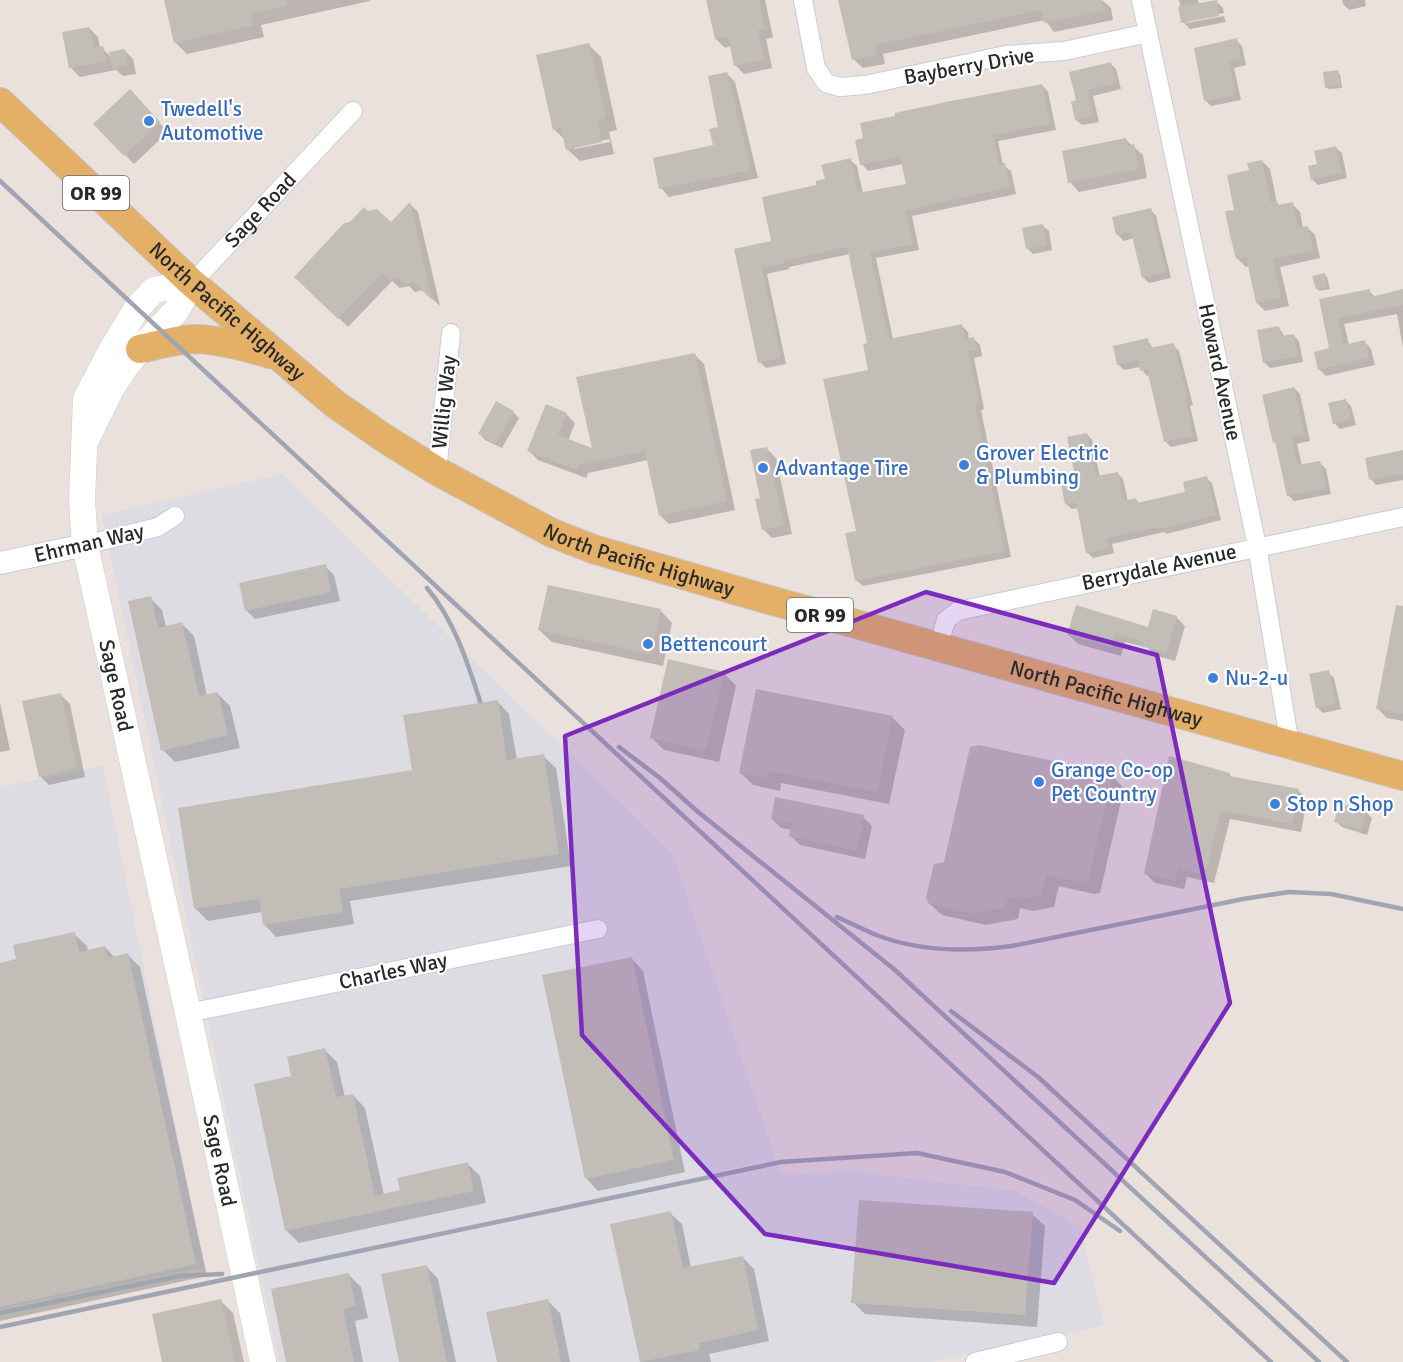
<svg xmlns="http://www.w3.org/2000/svg" width="1403" height="1362" font-family="Signika,sans-serif">
<style>
.industrial{fill:#dddce3}
.shadow{fill:#0003;fill-rule:evenodd}
.building{fill:#c3bdb8}
.lines{fill:none;stroke-linecap:round;stroke-linejoin:round}
.minor-casing{stroke:#c7cdd6;stroke-width:20}
.tertiary-casing{stroke:#c7cdd6;stroke-width:24}
.secondary-casing{stroke:#c7cdd6;stroke-width:27}
.primary-casing{stroke:#c3c3c3;stroke-width:30}
.minor{stroke:#fff;stroke-width:18}
.tertiary{stroke:#fff;stroke-width:22}
.secondary{stroke:#fff;stroke-width:26}
.primary{stroke:#e4b067;stroke-width:28}
.rail{stroke:#9fa5b2;stroke-width:4.5}
.marked{fill:#7b2cbf;fill-opacity:0.2;stroke:#7b2cbf;stroke-width:4.5;stroke-linejoin:round}
.shop-dot{fill:#3f7fe0;stroke:#fff;stroke-width:2}
.labels{text-anchor:middle;stroke-width:4.5;stroke-linejoin:round;paint-order:stroke}
.shield{fill:#fff;stroke:#696969;stroke-width:1.5}
.shield-label{font-size:20px;font-weight:bold;fill:#292929}
.street-label{font-size:21px;fill:#292929;stroke:#fff}
.shop-label{font-size:21px;fill:#366cbe;stroke:#fff;text-anchor:start}
</style>
<rect width="100%" height="100%" fill="#eae1dc"/>
<path class="industrial" d="M282,474L673,854L781,1175L851,1171L1015,1191L1080,1227L1104,1326L930,1362H279L102,515Z
M103,766L204,1267L0,1308V787Z"/>
<path class="shadow" d="M166,0H370V1L261,25L264,37L187,54L175,42Z
M708,0H765L773,37L766,39L772,68L744,74L735,65L731,46L725,48L716,39Z
M840,0H1102L1111,8L1113,20L1054,32L1045,20L883,54L885,64L863,68L853,59Z
M1179,0H1198L1199,4L1216,1L1223,8L1224,13L1186,20V23L1224,16L1226,22L1190,29L1183,22Z
M1342,0H1365L1366,6L1349,10L1343,4Z
M89,28L98,37L100,48H102L111,57L124,50L133,59L136,74L123,76L116,70L80,77L71,68Z
M1236,40L1242,46L1246,65L1234,68L1241,100L1211,106L1205,100Z
M589,45L601,57L617,130L609,132L614,154L580,161L567,149L565,140L554,129ZM609,139L610,142L574,149V146Z
M1110,63L1116,69L1121,89L1093,96L1099,122L1082,125L1076,120L1078,102Z
M1337,72L1340,74L1342,88L1329,89L1326,87Z
M726,73L735,82L758,178L669,197L661,188L715,146L720,128Z
M1042,85L1048,92L1056,130L998,141L1003,165L1011,171L1016,194L912,216L919,250L876,258L893,339L961,325L968,332L969,340L974,339L980,345L982,356L974,358L984,409L981,410L1011,557L863,586L856,580L858,532L870,371L869,344L850,254L789,267V269L767,274L786,364L766,368L760,362L736,250L773,242L818,186L850,160L857,166L863,194L908,185L903,164L868,171L862,164Z
M129,91L168,132L134,164L95,124Z
M1126,140L1143,155L1147,178L1079,192L1070,182Z
M1336,148L1342,153L1347,178L1318,185L1312,179L1319,165Z
M1262,161L1270,169L1277,203L1280,206L1292,204L1300,212L1303,228L1307,227L1315,235L1320,258L1280,267L1289,306L1265,311L1257,303L1250,266L1246,267L1238,259L1236,211L1251,171Z
M410,204L418,212L440,306L423,290L415,292L409,286L400,288L392,281L348,327L305,285L351,223L391,224Z
M1151,210L1156,216L1171,278L1149,283L1143,277L1134,238L1124,241L1118,235L1114,218Z
M1043,226L1049,231L1052,250L1033,254L1027,248Z
M1325,275L1327,277L1330,289L1319,291L1317,289Z
M1369,291L1375,297L1403,291V348L1397,314L1344,324L1349,345L1364,341L1371,349L1375,365L1326,376L1319,369L1331,349L1321,301Z
M1279,328L1285,337L1293,335L1299,341L1303,362L1270,368L1264,362Z
M1147,340L1154,349L1173,345L1179,351L1193,405L1190,406L1198,441L1171,447L1165,441L1150,375L1147,376L1140,367L1124,370L1118,364Z
M695,355L704,364L735,510L669,524L660,515L648,460L588,473L586,478L538,460L529,451L566,414L575,423L568,441L594,451Z
M1294,388L1300,394L1310,441L1297,444L1302,466L1320,463L1326,469L1331,494L1294,501L1288,495L1277,445L1275,442Z
M1345,400L1351,406L1356,425L1340,429L1334,423Z
M513,412L519,418L502,448L485,440L480,434Z
M1087,434L1092,440L1100,477L1117,473L1123,479L1128,502L1136,500L1140,504L1187,493L1206,478L1212,483L1221,520L1166,534L1164,532L1112,544L1114,553L1093,558L1087,552L1078,508L1072,509L1066,504L1078,483Z
M767,449L776,458L792,534L772,538L763,529Z
M1403,452V480L1376,485L1371,479Z
M325,566L334,575L340,601L255,619L246,610Z
M150,598L162,610L166,627L182,624L194,636L207,696L218,694L230,706L240,748L175,762L163,750Z
M660,610L672,623L663,666L552,642L539,630Z
M1176,617L1185,626L1175,661L1154,655L1148,648L1125,642L1121,656L1078,644L1069,635L1149,629Z
M1403,622V721L1387,718L1378,709Z
M1328,672L1334,678L1341,709L1323,713L1317,707Z
M724,673L736,686L719,762L664,750L652,738Z
M757,691L893,718L905,730L889,804L781,783L780,791L753,785L741,773Z
M61,695L70,704L85,777L49,785L40,776Z
M497,701L509,714L517,760L543,756L556,768L571,866L350,901L354,924L276,937L264,924L262,912L208,921L195,908L413,772Z
M0,703L10,750L0,752Z
M1229,774L1233,778L1298,790L1307,799L1301,832L1230,819L1214,883L1187,877L1184,889L1155,883L1145,873Z
M1112,776L1124,788L1100,893L1094,894L1059,886L1054,907L1033,911L1020,908L1018,919L986,925L942,915L929,903L945,863Z
M1366,812L1372,818L1367,835L1342,827L1336,821Z
M863,817L872,826L865,859L800,845L791,836L792,830L781,828L772,819Z
M74,934L87,946L88,951L105,947L115,958L128,955L140,967L207,1276L0,1321V964L18,960Z
M631,958L643,971L685,1172L598,1191L586,1178Z
M325,1050L337,1062L345,1097L353,1095L365,1108L384,1195L402,1191L468,1164L480,1176L486,1203L299,1243L287,1231Z
M670,1213L682,1224L691,1268L742,1257L754,1269L769,1341L709,1354L711,1362H641L612,1225Z
M1032,1214L1045,1226L1037,1327L865,1314L853,1302Z
M426,1266L438,1279L456,1362H401Z
M349,1275L361,1287L368,1318L355,1321L363,1362H287Z
M547,1300L560,1313L570,1362H498Z
M221,1301L233,1313L244,1362H164Z"/>
<path class="building" d="M164,0H286L287,6L251,14L254,25L174,43Z
M706,0H759L765,29L758,30L764,60L734,66L728,37L715,39Z
M838,0H1102L1105,11L1044,23L1041,10L875,45L877,55L852,60Z
M1217,0L1219,16L1181,23L1178,7Z
M89,27L94,48L103,46L106,61L69,68L62,32Z
M1237,38L1241,60L1229,62L1236,94L1204,101L1194,48Z
M589,43L606,118L598,120L602,142L566,150L561,128L553,130L536,55Z
M125,49L128,65L112,68L109,52Z
M1111,62L1116,83L1088,90L1094,116L1075,120L1071,102L1076,100L1069,72Z
M1338,70L1340,86L1325,88L1323,72Z
M727,72L751,170L659,189L653,158L713,145L709,129L718,127L708,76Z
M1042,84L1050,124L993,135L999,164L1005,163L1010,187L906,210L913,244L870,252L889,339L962,324L965,339L974,337L977,350L968,351L979,403L975,404L1005,551L855,581L845,533L856,531L823,379L868,370L863,344L867,343L847,247L783,261L784,263L762,268L781,358L758,363L734,249L771,241L762,197L816,185V181L825,179L821,165L851,158L858,193L906,184L900,157L860,165L855,140L863,138L860,123L895,116V113L946,102Z
M130,89L160,122L124,156L93,124Z
M1126,138L1128,146L1134,144L1139,169L1068,183L1062,151Z
M1336,146L1342,173L1311,180L1308,166L1317,164L1314,151Z
M1262,160L1271,203L1277,201L1278,205L1293,202L1298,228L1308,226L1313,251L1273,259L1281,298L1256,303L1246,257L1236,259L1230,235L1225,211L1234,210L1227,175L1249,170L1247,163Z
M410,202L432,300L413,282L405,284L398,278L390,280L382,273L338,319L294,277L344,223L350,222L364,207L368,211L377,209L391,222Z
M1151,208L1166,272L1142,278L1131,232L1116,235L1112,217Z
M1043,224L1047,245L1026,249L1022,228Z
M1325,273L1328,287L1316,289L1312,276Z
M1370,289L1371,297L1403,289V305L1338,318L1344,345L1365,340L1369,358L1318,370L1314,352L1329,348L1319,299Z
M1279,326L1281,336L1294,334L1298,356L1263,363L1257,330Z
M1148,338L1150,348L1174,343L1188,400H1186L1193,436L1164,442L1147,369L1140,371L1138,360L1117,365L1113,346Z
M695,353L727,501L659,516L645,451L579,465L577,470L527,451L546,404L567,413L558,435L592,448L576,377Z
M1294,387L1305,435L1292,438L1298,465L1320,461L1326,488L1287,496L1275,442L1273,443L1262,395Z
M1346,399L1351,419L1333,424L1328,403Z
M496,401L514,411L496,444L478,434Z
M1087,433L1096,476L1118,472L1124,501L1136,498L1137,503L1185,492L1183,482L1207,476L1216,515L1159,529L1158,527L1107,538L1109,548L1086,553L1076,502L1065,504L1061,485L1076,482L1067,437Z
M767,447L784,525L762,530L755,499L760,498L750,450Z
M1403,450V474L1369,480L1365,458Z
M326,564L331,592L245,611L239,583Z
M548,585L661,609L651,654L538,630Z
M151,596L158,628L182,622L199,696L218,692L228,735L161,751L128,601Z
M1076,605L1148,627L1153,609L1177,616L1166,653L1143,646L1144,642L1116,633L1112,647L1067,635Z
M1396,605L1403,606V714L1376,709Z
M668,659L724,672L706,751L650,738Z
M1329,670L1336,704L1316,708L1309,674Z
M756,689L893,716L877,792L769,771L768,779L739,773Z
M61,693L77,768L39,777L22,701Z
M498,700L507,760L544,754L559,854L339,889L343,912L263,925L259,899L194,909L178,808L412,770L403,715Z
M979,745L1113,774L1088,881L1080,882L1047,875L1042,895L1020,899L1008,897L1006,907L973,914L928,903L926,897L934,864L944,862L970,747Z
M1169,756L1230,773L1229,776L1299,789L1292,824L1221,810L1205,875L1178,868L1175,881L1144,874Z
M775,797L864,815L857,851L789,836L792,824L771,819Z
M1340,803L1367,811L1361,830L1334,822Z
M75,932L79,952L105,946L108,958L128,953L196,1264L0,1307V963L16,959L13,945Z
M632,957L674,1160L585,1179L542,975Z
M325,1048L336,1097L353,1094L375,1196L400,1190L397,1178L468,1162L474,1191L285,1231L254,1084L291,1076L287,1057Z
M859,1200L1033,1212L1025,1315L851,1303Z
M671,1211L683,1268L743,1256L758,1330L699,1343L700,1350L640,1362L610,1224Z
M427,1265L447,1362H399L381,1274Z
M349,1273L356,1306L343,1309L354,1362H286L271,1289Z
M221,1299L235,1362H162L152,1314Z
M548,1299L561,1362H497L486,1312Z"/>
<g class="lines">
<defs>
<g id="minor">
<path d="M803,0L816,68L826,83L840,87L865,85L1006,55L1064,51L1148,33"/>
<path d="M1141,0L1257,546L1290,745"/>
<path id="s1" d="M192,283L353,111"/>
<path d="M437,471L451,333"/>
<path d="M85,545L158,527L175,516"/>
<path d="M938,648L946,620L958,611L1403,517"/>
<path d="M188,1013L598,929"/>
<path d="M975,1362L1058,1342"/>
</g>
<path id="tertiary" d="M0,563L85,545"/>
<g id="secondary">
<path id="s2" d="M192,283L154,290L137,308L111,351L86,399L82,501L85,545L188,1013L263,1362"/>
<path d="M87,438L111,389L124,369L140,349L176,311L192,283"/>
</g>
<g id="primary">
<path id="s3" d="M0,102L192,283L335,404L384,438L437,471L552,533L593,549L766,599L1403,776"/>
<path d="M140,349C158,345 177,339 196,339C221,340 246,347 270,354"/>
</g>
</defs>
<use href="#minor" class="minor-casing"/>
<use href="#tertiary" class="tertiary-casing"/>
<use href="#secondary" class="secondary-casing"/>
<use href="#primary" class="primary-casing"/>
<use href="#minor" class="minor"/>
<use href="#tertiary" class="tertiary"/>
<use href="#secondary" class="secondary"/>
<use href="#primary" class="primary"/>
<path class="rail" d="M0,181L1271,1362
M427,588C454,620 467,661 480,701
M619,747L660,778L697,811L895,970L1319,1362
M837,917C851,923 865,931 879,936C922,952 967,952 1012,946L1243,899L1289,892L1331,894L1403,909
M951,1011L1038,1077L1347,1362
M0,1313L179,1276L222,1274
M0,1327L781,1162L917,1153L1005,1172L1075,1200L1120,1231"/>
</g>
<path class="marked" d="M926,592L1157,655L1230,1003L1054,1283L765,1234L582,1035L565,736Z"/>
<g class="shop-dot">
<circle cx="149" cy="121" r="6"/>
<circle cx="964" cy="465" r="6"/>
<circle cx="763" cy="468" r="6"/>
<circle cx="648" cy="644" r="6"/>
<circle cx="1213" cy="678" r="6"/>
<circle cx="1039" cy="782" r="6"/>
<circle cx="1275" cy="804" r="6"/>
</g>
<g class="labels">
<g class="shield">
<rect x="63" y="176" width="66" height="34" rx="4.5"/>
<rect x="787" y="598" width="66" height="34" rx="4.5"/>
</g>
<g class="shield-label">
<text x="96" y="200">OR 99</text>
<text x="820" y="622">OR 99</text>
</g>
<g class="street-label">
<text transform="translate(969 66) rotate(-10)" y="7">Bayberry Drive</text>
<text dy="7" stroke="none"><textPath href="#s1" startOffset="100">Sage Road</textPath></text>
<text dy="7" stroke="none"><textPath href="#s3" startOffset="309">North Pacific Highway</textPath></text>
<text transform="translate(1220 372) rotate(78)" y="7">Howard Avenue</text>
<text transform="translate(444 402) rotate(-84)" y="7">Willig Way</text>
<text transform="translate(89 543) rotate(-13)" y="7">Ehrman Way</text>
<text dy="7" stroke="none"><textPath href="#s3" startOffset="795">North Pacific Highway</textPath></text>
<text transform="translate(1159 567) rotate(-12)" y="7">Berrydale Avenue</text>
<text dy="7" stroke="none"><textPath href="#s2" startOffset="458">Sage Road</textPath></text>
<text dy="7" stroke="none"><textPath href="#s3" startOffset="1281">North Pacific Highway</textPath></text>
<text transform="translate(393 971) rotate(-12)" y="7">Charles Way</text>
<text dy="7" stroke="none"><textPath href="#s2" startOffset="944">Sage Road</textPath></text>
</g>
<g class="shop-label">
<text x="161" y="116">Twedell's<tspan x="161" dy="24">Automotive</tspan></text>
<text x="976" y="460">Grover Electric<tspan x="976" dy="24">&amp; Plumbing</tspan></text>
<text x="775" y="475">Advantage Tire</text>
<text x="660" y="651">Bettencourt</text>
<text x="1225" y="685">Nu-2-u</text>
<text x="1051" y="777">Grange Co-op<tspan x="1051" dy="24">Pet Country</tspan></text>
<text x="1287" y="811">Stop n Shop</text>
</g>
</g>
</svg>
